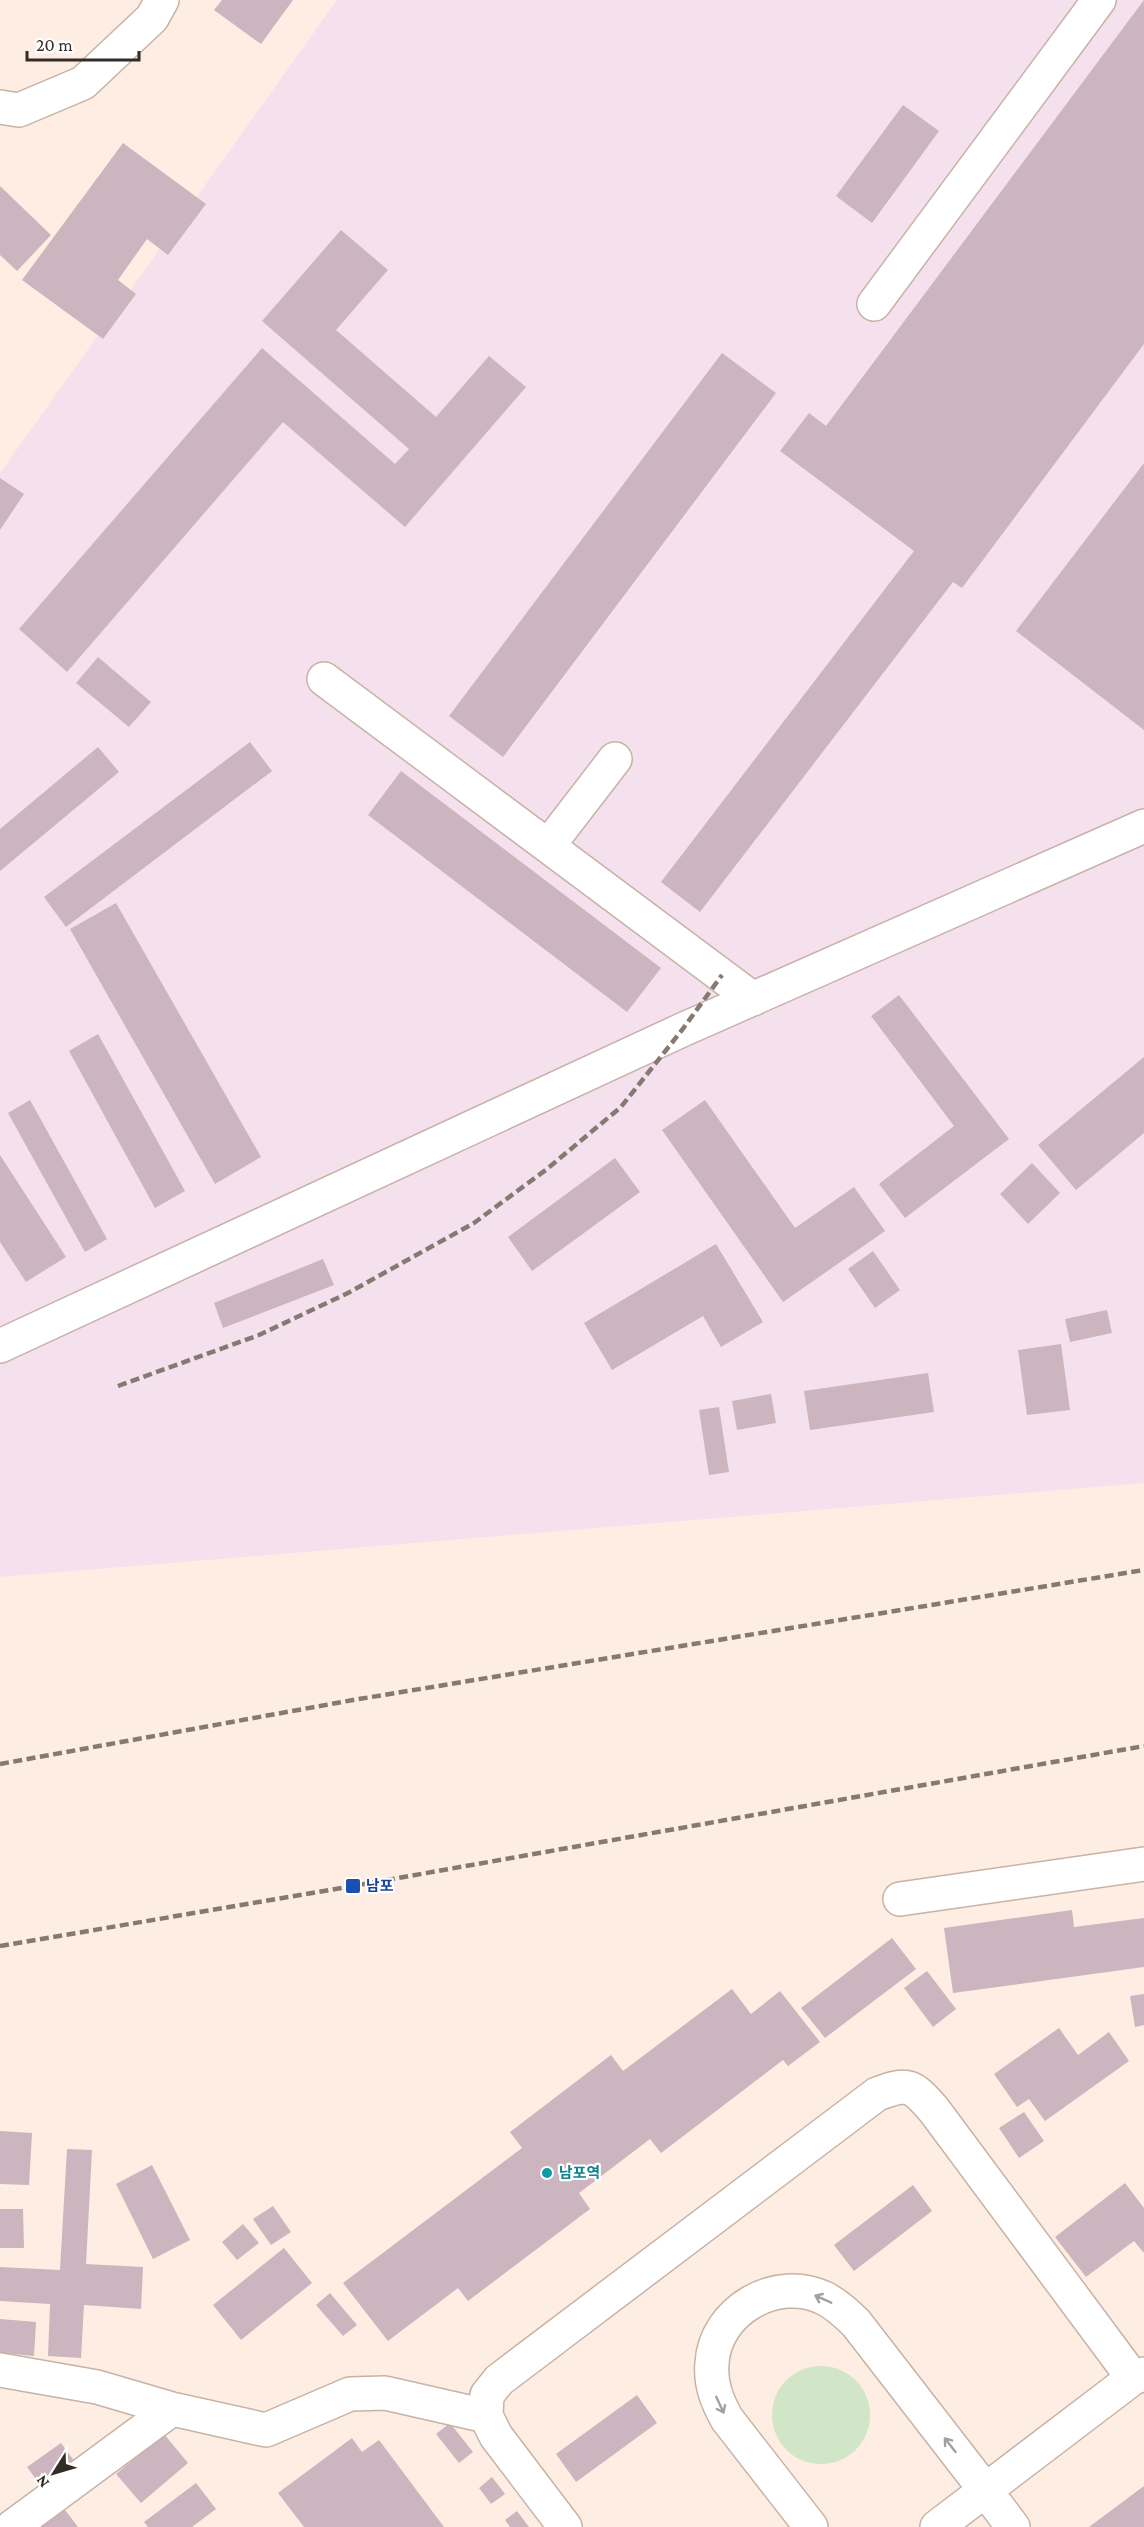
<svg xmlns="http://www.w3.org/2000/svg" width="1144" height="2527" font-family="'Crimson Pro','Noto Sans KR',serif">
<style>
.industrial{fill:#f5e0ee}
.green{fill:#d1e5c7}
.building{fill:#ccb5be}
.lines{fill:none;stroke-linecap:round;stroke-linejoin:round}
.minor-casing{stroke:#c7b3a6;stroke-width:36}
.major-casing{stroke:#c7b3a6;stroke-width:36}
.minor{stroke:#fff;stroke-width:33}
.major{stroke:#fff;stroke-width:33}
.rail{stroke:#857972;stroke-width:4.5;stroke-dasharray:9 4.5;stroke-linecap:butt}
.oneway{stroke:#a3a09d}
.transit-dot{fill:#1a4fb4;stroke:#fefefe;stroke-width:2}
.culture-dot{fill:#0f9aa8;stroke:#fefefe;stroke-width:2}
.labels{text-anchor:middle;stroke-width:4.5;stroke-linejoin:round;paint-order:stroke}
.transit-label{font-size:15px;font-weight:bold;fill:#164399;stroke:#fefefe;text-anchor:start}
.culture-label{font-size:15px;font-weight:bold;fill:#0d838f;stroke:#fefefe;text-anchor:start}
</style>
<rect width="100%" height="100%" fill="#feede2"/>
<path class="industrial" d="M337,0H1144V1483L0,1577V473Z"/>
<path class="green" d="M772 2415a49 49 0 1 1 98 0a49 49 0 1 1-98 0Z"/>
<path class="building" d="M222,0H293L261,44L214,10Z
M1144,0V344L962,588L953,582L700,912L661,882L914,551L780,451L809,413L826,426Z
M903,105L939,131L872,223L836,196Z
M123,143L206,204L168,255L147,239L118,280L136,294L103,339L22,280Z
M0,186L51,235L17,271L0,255Z
M341,230L388,270L336,330L436,417L489,356L526,387L405,527L283,422L67,672L19,629L262,348L395,464L409,449L262,321Z
M722,353L776,393L503,757L449,716Z
M1144,463V730L1016,631Z
M0,478L24,494L0,530Z
M98,657L151,702L129,727L76,683Z
M250,742L272,771L66,927L44,897Z
M98,747L119,772L0,871V829Z
M401,771L661,968L627,1012L368,815Z
M116,903L261,1157L215,1184L70,929Z
M899,995L1009,1139L905,1218L879,1184L954,1126L871,1016Z
M98,1034L185,1191L155,1208L69,1051Z
M1144,1057V1133L1076,1190L1038,1145Z
M30,1100L107,1239L85,1252L8,1113Z
M705,1100L795,1228L854,1187L885,1231L783,1302L662,1130Z
M0,1155L66,1257L26,1282L0,1242Z
M615,1158L640,1192L532,1271L508,1237Z
M1032,1163L1060,1193L1028,1224L1000,1194Z
M716,1244L763,1322L721,1347L703,1316L612,1370L584,1323Z
M873,1251L900,1290L875,1308L848,1269Z
M323,1259L334,1285L223,1328L214,1303Z
M1107,1310L1112,1333L1070,1342L1065,1319Z
M1061,1344L1070,1410L1027,1415L1018,1350Z
M928,1373L934,1412L810,1430L804,1391Z
M771,1394L776,1423L737,1430L732,1401Z
M719,1407L729,1472L709,1475L699,1410Z
M1072,1910L1074,1927L1144,1918V1967L953,1993L944,1928Z
M892,1938L916,1969L825,2038L801,2008Z
M927,1971L956,2009L933,2027L904,1988Z
M732,1989L751,2014L780,1991L820,2042L788,2066L783,2060L661,2153L650,2139L579,2193L590,2209L468,2301L458,2288L388,2341L343,2283L522,2148L510,2132L611,2055L623,2071Z
M1144,1994V2025L1135,2027L1130,1996Z
M1059,2028L1078,2055L1109,2032L1129,2061L1045,2121L1029,2099L1017,2107L994,2074Z
M1024,2112L1044,2141L1019,2158L999,2128Z
M0,2131L32,2133L29,2185L0,2184Z
M67,2149L92,2150L86,2264L143,2267L141,2309L84,2305L81,2358L48,2356L50,2304L0,2301V2267L60,2270Z
M152,2165L190,2240L153,2259L116,2184Z
M1125,2183L1144,2208V2253L1134,2241L1086,2277L1055,2237Z
M913,2185L932,2211L854,2271L834,2245Z
M273,2206L291,2232L271,2245L253,2219Z
M0,2209H23L24,2248H0Z
M243,2224L259,2243L237,2260L222,2242Z
M284,2248L312,2283L241,2340L213,2305Z
M330,2293L357,2325L343,2336L316,2305Z
M0,2319L36,2322L34,2356L0,2353Z
M637,2395L657,2423L576,2482L556,2454Z
M450,2423L473,2452L459,2463L436,2434Z
M164,2434L188,2463L141,2503L116,2474Z
M352,2438L362,2452L379,2440L444,2527H304L278,2493Z
M61,2443L75,2462L41,2486L27,2467Z
M492,2477L505,2494L491,2504L479,2488Z
M196,2483L216,2509L192,2527H148L144,2522Z
M1144,2486V2527H1089Z
M65,2510L78,2527H41Z
M517,2511L529,2527H510L505,2520Z"/>
<g class="lines">
<defs>
<path id="minor" d="M0,107L19,110L83,83L152,18L162,0
M874,304L1099,0
M324,679L753,999
M548,846L615,759
M0,1346L682,1030L1144,826
M900,1899L1144,1864
M0,2370L97,2387L172,2409L266,2430L350,2394L385,2393L486,2416
M12,2527L172,2409
M565,2527L496,2436L486,2416L487,2395L499,2380L877,2094C909,2082 912,2085 934,2110L1133,2378
M811,2527L727,2419C717,2401 710,2384 712,2363C715,2311 776,2275 824,2298C836,2304 846,2313 856,2323L986,2491
M937,2527L1133,2378L1144,2374"/>
<path id="major" d="M986,2491L1013,2527"/>
</defs>
<use href="#minor" class="minor-casing"/>
<use href="#major" class="major-casing"/>
<use href="#minor" class="minor"/>
<use href="#major" class="major"/>
<path class="rail" d="M118,1386L259,1335L348,1293L474,1223L547,1169L621,1107L682,1030L722,975
M0,1764L353,1700L1144,1570
M0,1946L353,1886L1144,1746"/>
</g>
<defs><path id="oneway-shaft" d="M-6 0H5M1.5-3L5.5 0L1.5 3" fill="none" stroke-width="1.6" stroke-linecap="round" stroke-linejoin="round" transform="scale(1.5)"/></defs>
<g class="oneway">
<use href="#oneway-shaft" transform="translate(823 2299) rotate(-156)"/>
<use href="#oneway-shaft" transform="translate(720 2405) rotate(65)"/>
<use href="#oneway-shaft" transform="translate(950 2445) rotate(-128)"/>
</g>
<rect class="transit-dot" x="345" y="1878" width="16" height="16" rx="3"/>
<circle class="culture-dot" cx="547" cy="2173" r="6"/>
<g class="labels">
<g class="transit-label">
<text x="366" y="1891">남포</text>
</g>
<g class="culture-label">
<text x="559" y="2178">남포역</text>
</g>
</g>
<g transform="translate(54 2473) rotate(233)" stroke="#fefefe" stroke-width="4.5" paint-order="stroke">
<path d="M0-4.5L10 22L0 15L-10 22Z" fill="#332b26"/>
<text y="-9" font-size="16" font-weight="bold" text-anchor="middle" fill="#332b26">N</text>
</g>
<path d="M27 51v9h112v-9" fill="none" stroke="#332b26" stroke-width="3"/>
<text x="36" y="51" font-size="18" fill="#332b26" stroke="#fefefe" stroke-width="4.5" paint-order="stroke">20 m</text>
</svg>
